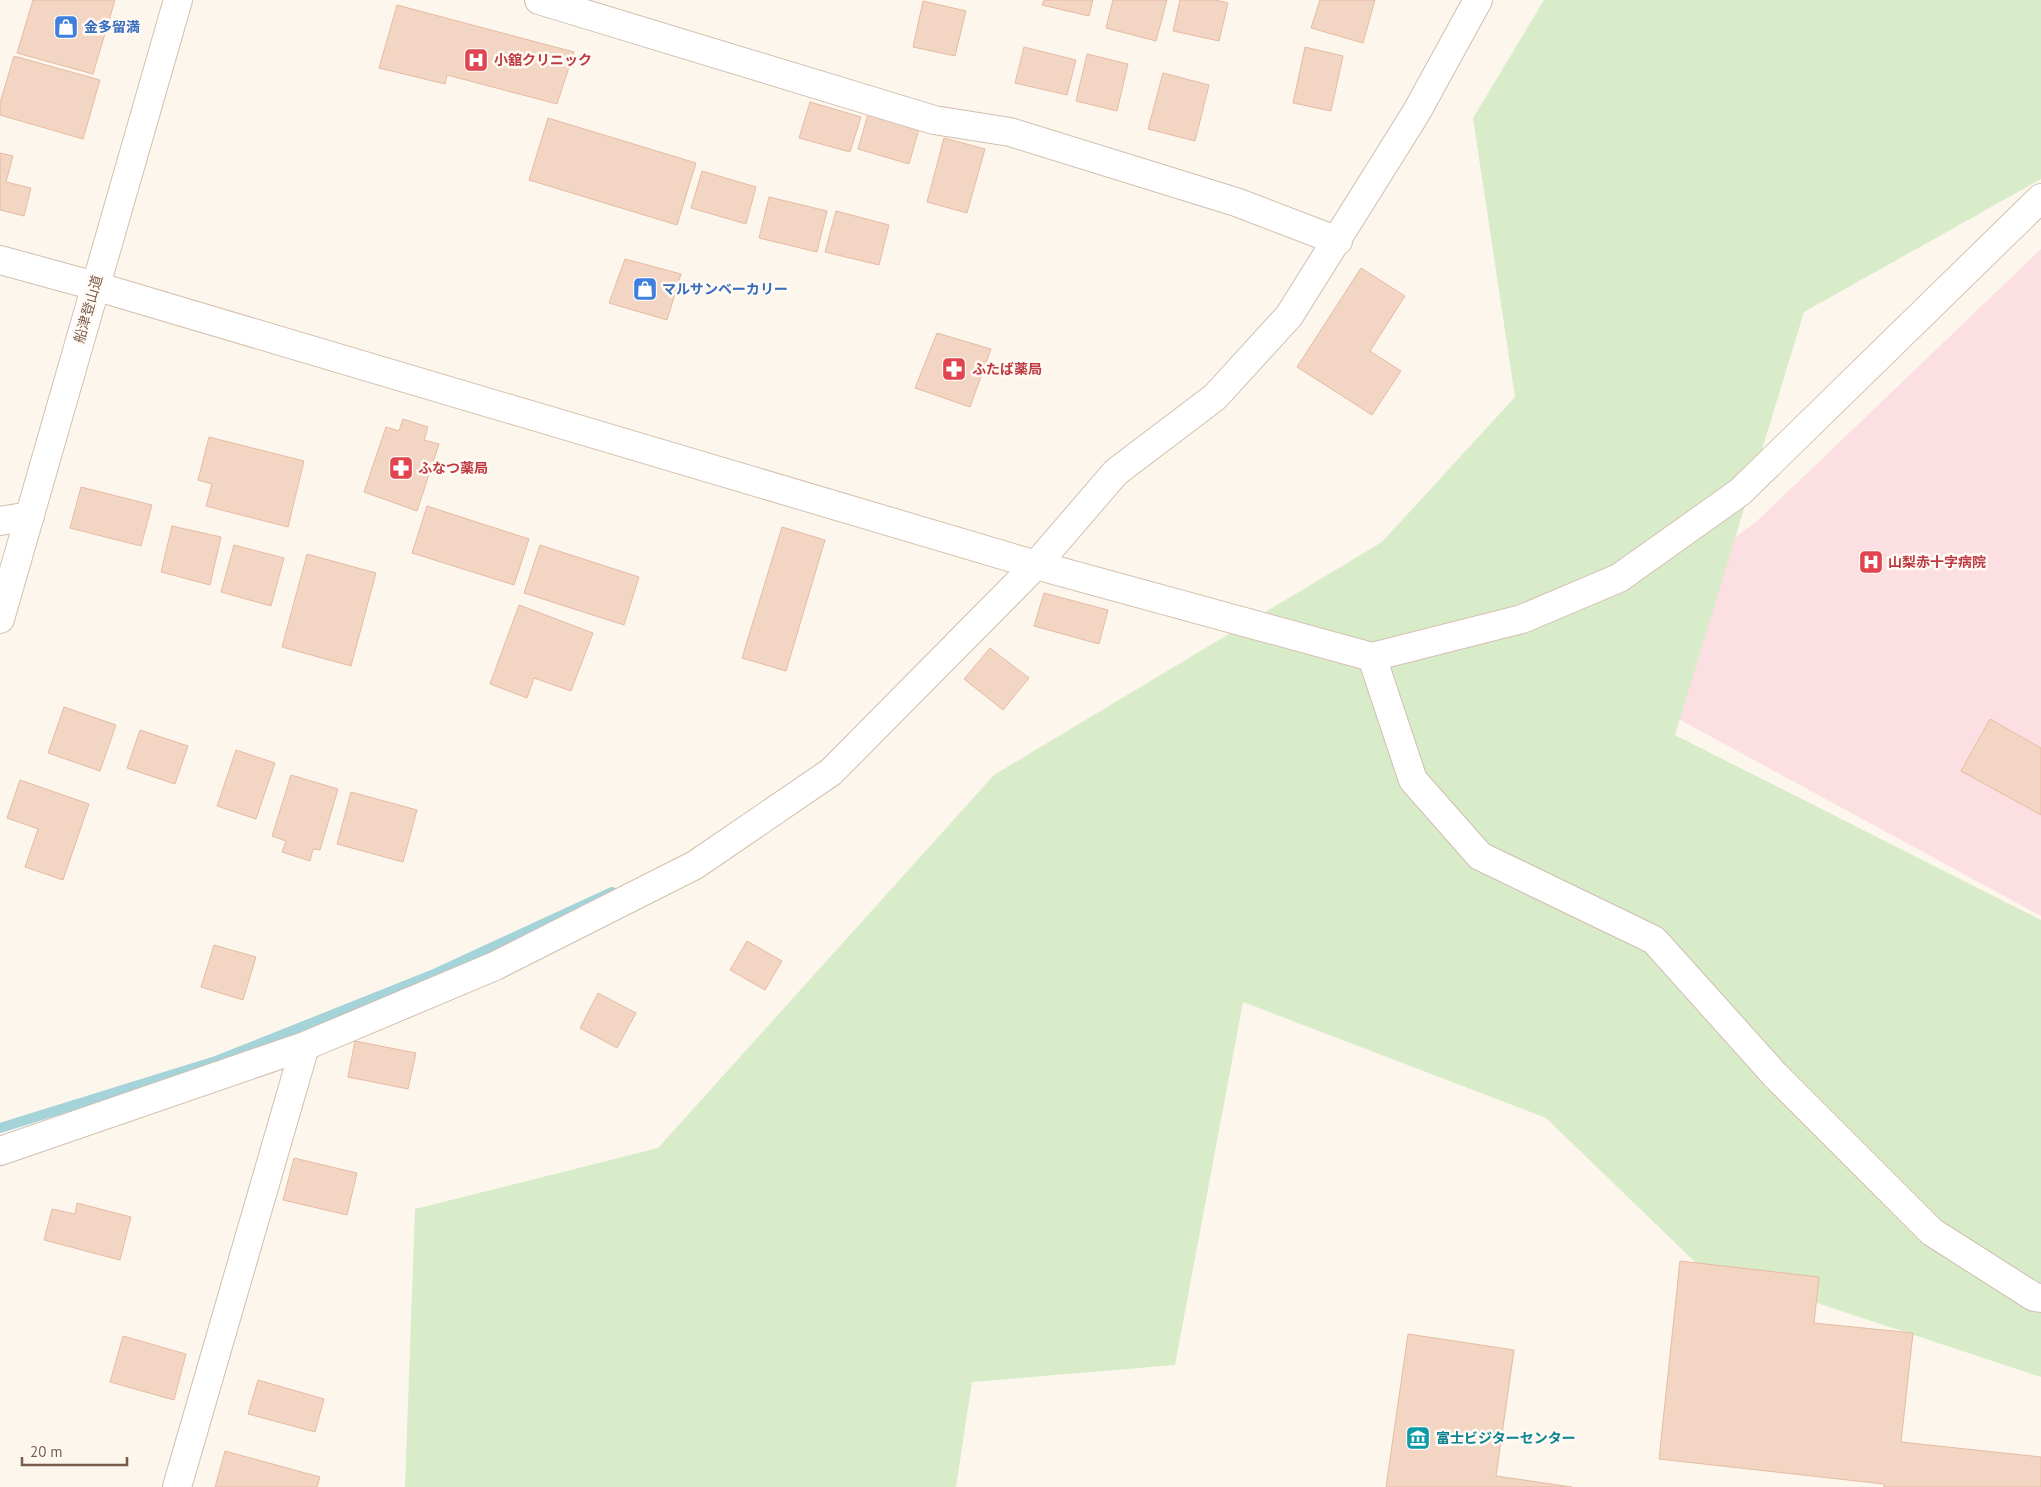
<svg xmlns="http://www.w3.org/2000/svg" width="2041" height="1487" font-family="'PT Sans','Noto Sans JP',sans-serif">
<style>
.medical{fill:#fbdfe3}
.green{fill:#d8ecc9}
.lines{fill:none;stroke-linecap:round;stroke-linejoin:round}
.stream{stroke:#a5d3da;stroke-width:10}
.building{fill:#f3d5c3;stroke:#e6bba3}
.street-casing{stroke:#d1beb0;stroke-width:30}
.secondary-casing{stroke:#d6c0b0;stroke-width:30}
.street{stroke:#fff;stroke-width:28}
.secondary{stroke:#fff;stroke-width:28}
.labels{text-anchor:middle;stroke-width:5;stroke-linejoin:round;paint-order:stroke}
.shop-label{font-size:14px;font-weight:bold;fill:#366cbe;stroke:#fffaf3;text-anchor:start}
.health-label{font-size:14px;font-weight:bold;fill:#be3a42;stroke:#fffaf3;text-anchor:start}
.street-label{font-size:14px;fill:#7a5c4d;stroke:#fffaf3}
.culture-label{font-size:14px;font-weight:bold;fill:#0d838f;stroke:#fffaf3;text-anchor:start}
</style>
<rect width="100%" height="100%" fill="#fdf6ec"/>
<path class="medical" d="M2041,249V916L1544,646L1647,603L1756,522Z"/>
<path class="green" d="M1544,0H2041V179L1804,312L1675,735L2041,920V1377L1696,1263L1546,1118L1243,1002L1175,1365L972,1382L956,1487H405L415,1209L658,1148L994,775L1382,542L1515,397L1473,118Z"/>
<g class="lines">
<path class="stream" d="M0,1128L216,1061L432,975L612,892"/>
</g>
<path class="building" d="M33,0H115L93,74L17,53Z
M1044,0H1093L1089,16L1042,5Z
M1113,0H1167L1156,41L1106,28Z
M1180,0H1216L1228,3L1219,41L1173,31Z
M1320,0H1375L1363,43L1311,28Z
M923,1L966,11L955,56L913,47Z
M397,5L574,52L557,104L447,75L445,84L379,68Z
M1024,47L1076,60L1067,95L1015,83Z
M1305,47L1343,56L1331,111L1293,103Z
M1087,54L1128,64L1117,111L1076,101Z
M14,56L100,80L83,139L0,115V103Z
M1163,73L1209,85L1195,141L1148,129Z
M810,102L861,117L850,152L799,138Z
M868,114L919,129L909,164L858,149Z
M548,118L696,163L677,225L529,180Z
M944,138L985,149L967,213L927,202Z
M0,153L13,156L6,182L31,188L24,216L0,210Z
M702,171L756,187L746,224L691,208Z
M769,197L827,211L817,252L759,238Z
M836,211L889,225L879,265L825,252Z
M625,259L681,274L667,320L609,303Z
M1361,268L1405,296L1370,351L1401,371L1372,415L1297,367Z
M937,333L991,349L970,407L915,388Z
M403,419L428,427L424,440L439,444L417,511L364,492L386,427L399,431Z
M209,437L304,461L288,527L206,506L212,484L198,480Z
M81,487L152,505L141,546L70,528Z
M427,506L529,539L514,585L412,553Z
M172,526L221,537L210,585L161,572Z
M782,527L825,540L786,671L742,658Z
M234,545L284,558L271,606L221,592Z
M540,545L639,577L624,625L524,593Z
M307,554L376,573L351,666L282,647Z
M1044,593L1108,610L1099,644L1034,626Z
M519,605L593,633L571,691L534,678L527,698L490,684Z
M990,648L1029,678L1003,710L964,679Z
M64,707L116,725L100,771L48,753Z
M1990,719L2041,748V815L1961,771Z
M140,730L188,746L175,784L127,768Z
M236,750L275,763L256,819L217,806Z
M291,775L338,789L320,850L313,849L310,861L282,852L286,841L272,836Z
M20,780L89,804L63,880L25,867L38,829L7,818Z
M351,792L417,810L403,862L337,844Z
M747,941L782,961L765,990L730,970Z
M214,945L256,957L243,1000L201,987Z
M598,993L636,1013L617,1048L580,1028Z
M355,1041L416,1053L408,1089L348,1077Z
M294,1158L357,1173L347,1215L283,1200Z
M77,1203L131,1217L120,1260L44,1240L52,1209L75,1214Z
M1680,1261L1819,1277L1814,1323L1913,1333L1901,1442L2041,1457V1487H1884V1484L1659,1459Z
M1408,1334L1514,1350L1496,1476L1572,1487H1386Z
M123,1336L186,1354L174,1400L110,1382Z
M258,1380L324,1399L315,1432L248,1414Z
M225,1451L320,1477L317,1487H215Z"/>
<g class="lines">
<defs>
<path id="street" d="M539,0L934,120L1010,132L1236,202L1338,241
M0,260L95,286
M0,521L30,516
M1372,657L1413,780L1480,856L1654,940L1775,1075L1932,1232L2034,1297L2041,1298
M0,1151L305,1046L495,966L695,865L831,772L1036,565L1116,472L1215,397L1289,316L1416,113L1478,0
M177,1487L305,1046"/>
<path id="secondary" d="M95,286L1036,565L1372,657L1522,619L1619,578L1740,492L2041,198
M0,619L178,0"/>
</defs>
<use href="#street" class="street-casing"/>
<use href="#secondary" class="secondary-casing"/>
<use href="#street" class="street"/>
<use href="#secondary" class="secondary"/>
</g>
<defs>
<symbol id="shop-square" viewBox="-11 -11 22 22"><rect x="-9" y="-9" width="18" height="18" rx="4" fill="#3f7fe0" stroke="#fffaf3"/><path d="M-5-2.5h2.3a2.7 3.5 0 0 1 5.4 0H5L5.5 6h-11ZM-1.5-2.5h3a1.5 2.3 0 0 0-3 0Z" fill="#fff"/></symbol>
<symbol id="hospital-square" viewBox="-11 -11 22 22"><rect x="-9" y="-9" width="18" height="18" rx="4" fill="#e0444e" stroke="#fffaf3"/><path d="M-5-5h3v3.5h4V-5h3V5h-3V1.5h-4V5h-3Z" fill="#fff"/></symbol>
<symbol id="pharmacy-square" viewBox="-11 -11 22 22"><rect x="-9" y="-9" width="18" height="18" rx="4" fill="#e0444e" stroke="#fffaf3"/><path d="M-2-6h4v4h4v4h-4v4h-4v-4h-4v-4h4Z" fill="#fff"/></symbol>
<symbol id="museum-square" viewBox="-11 -11 22 22"><rect x="-9" y="-9" width="18" height="18" rx="4" fill="#0f9aa8" stroke="#fffaf3"/><path d="M0-6L6-3V-2H-6V-3ZM-5-1h2V3h-2ZM-1-1h2V3h-2ZM3-1h2V3H3ZM-6 4H6V6H-6Z" fill="#fff"/></symbol>
</defs>
<g fill-rule="evenodd">
<use href="#shop-square" x="52" y="13" width="28" height="28"/>
<use href="#hospital-square" x="462" y="46" width="28" height="28"/>
<use href="#shop-square" x="631" y="275" width="28" height="28"/>
<use href="#pharmacy-square" x="940" y="355" width="28" height="28"/>
<use href="#pharmacy-square" x="387" y="454" width="28" height="28"/>
<use href="#hospital-square" x="1857" y="548" width="28" height="28"/>
<use href="#museum-square" x="1404" y="1424" width="28" height="28"/>
</g>
<g class="labels">
<g class="shop-label">
<text x="84" y="32">金多留満</text>
<text x="662" y="294">マルサンベーカリー</text>
</g>
<g class="health-label">
<text x="494" y="65">小舘クリニック</text>
<text x="972" y="374">ふたば薬局</text>
<text x="418" y="473">ふなつ薬局</text>
<text x="1888" y="567">山梨赤十字病院</text>
</g>
<g class="street-label">
<text transform="translate(88 309) rotate(-74)" y="5">船津登山道</text>
</g>
<g class="culture-label">
<text x="1436" y="1443">富士ビジターセンター</text>
</g>
</g>
<path d="M22 1457v8h105v-8" fill="none" stroke="#7a5c4d" stroke-width="2.5"/>
<text x="30" y="1457" font-size="15" fill="#7a5c4d" stroke="#fffaf3" stroke-width="4" paint-order="stroke">20 m</text>
</svg>
